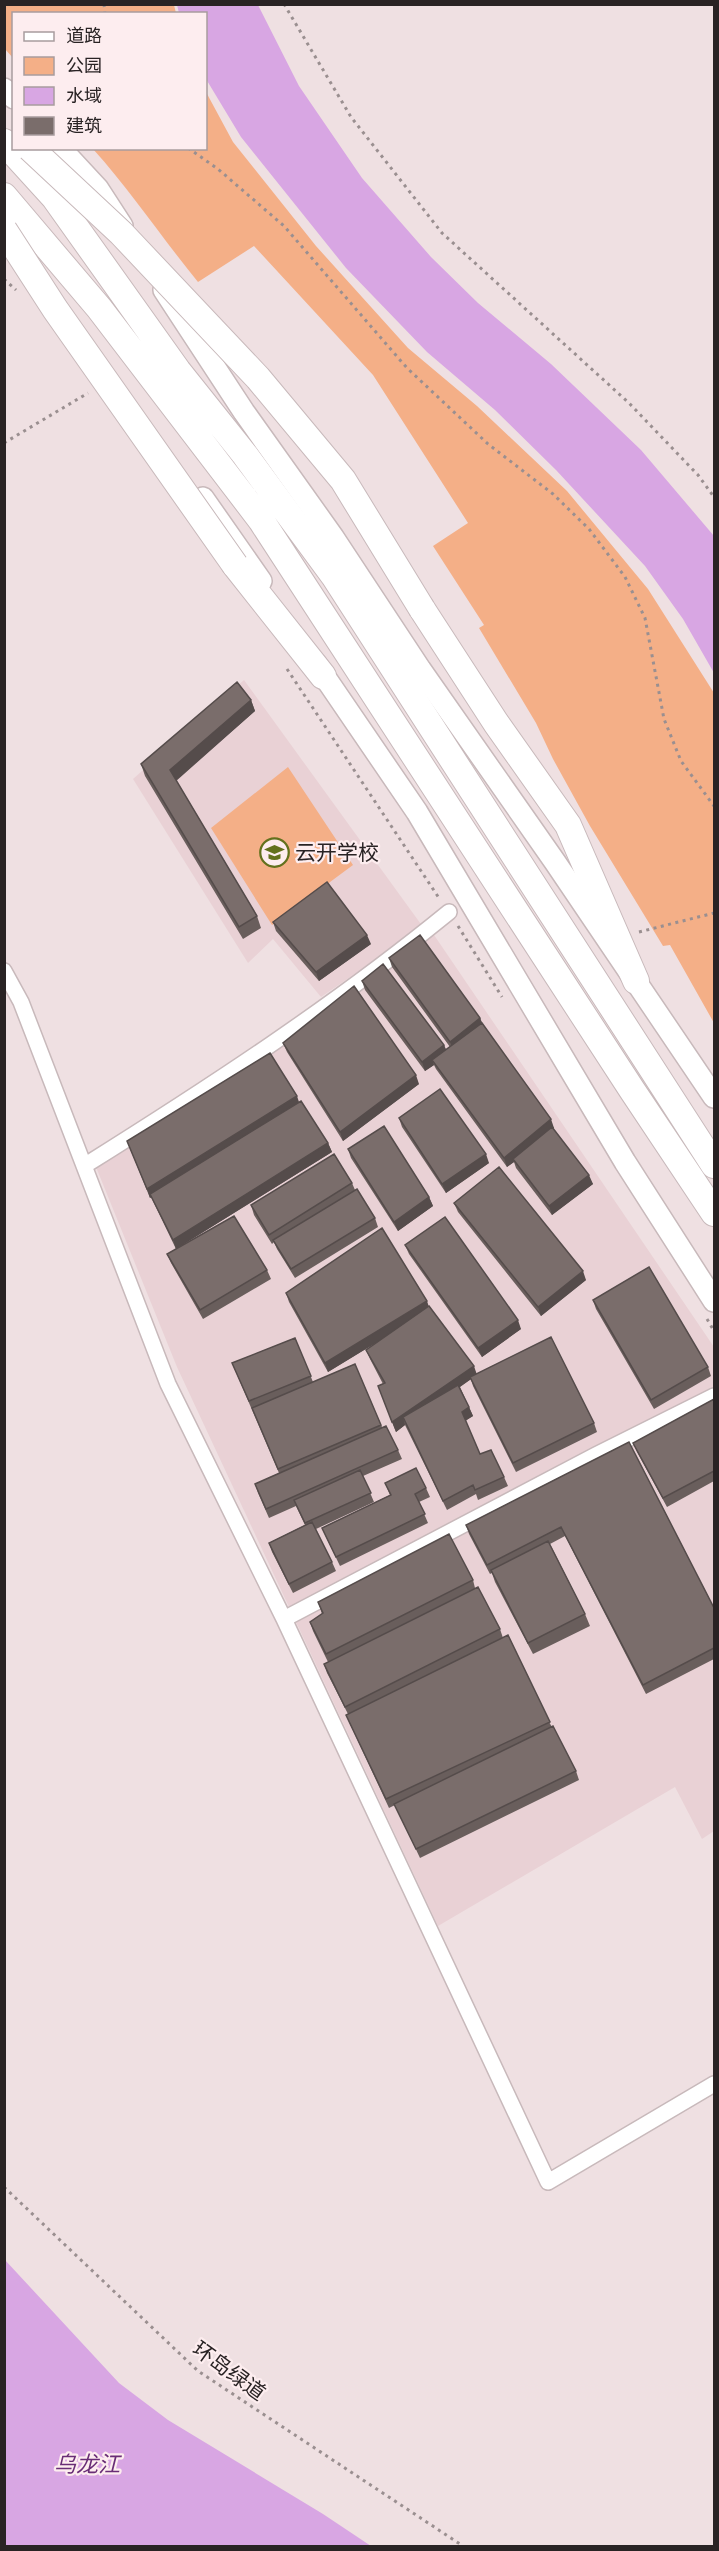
<svg xmlns="http://www.w3.org/2000/svg" width="719" height="2551" font-family="Commissioner,'Noto Sans SC',sans-serif">
<style>
.built{fill:#e9d1d5}
.green{fill:#f4af87}
.water{fill:#d8a6e3}
.lines{fill:none;stroke-linecap:round;stroke-linejoin:round}
.minor-casing{stroke:#c8b9bb;stroke-width:18}
.secondary-casing{stroke:#c8b9bb;stroke-width:24}
.trunk-casing{stroke:#c8b9bb;stroke-width:28}
.path{stroke:#9a8f90;stroke-width:3;stroke-dasharray:3 4.5;stroke-linecap:butt}
.minor{stroke:#fff;stroke-width:15}
.secondary{stroke:#fff;stroke-width:21}
.trunk{stroke:#fff;stroke-width:26}
.trunk-bridge-casing{stroke:#c8b9bb;stroke-width:28;stroke-linecap:butt}
.trunk-bridge{stroke:#fff;stroke-width:26}
.wall{fill:#695e5c}
.shaded-wall{fill:#554c4b}
.building{fill:#7a6d6b;stroke:#554c4b;stroke-width:1.5}
.labels{text-anchor:middle;stroke-width:4.5;stroke-linejoin:round;paint-order:stroke}
.poi-label{font-size:21px;fill:#292324;stroke:#fdedef;text-anchor:start}
.street-label{font-size:21px;fill:#292324;stroke:#fdedef}
.water-label{font-size:22px;font-style:italic;fill:#692d76;stroke:#fdedef}
</style>
<rect width="100%" height="100%" fill="#efe0e2"/>
<path class="built" d="M244,680L423,927L321,997L273,939L248,963L133,779Z
M432,932L714,1347V1831L702,1839L675,1787L438,1926L177,1367L96,1167Z"/>
<path class="green" d="M5,4L174,5L176,13L14,14L13,58L5,49Z
M206,92L233,142L316,246L408,348L477,406L567,491L648,589L714,693V1023L670,945L663,946L590,826L553,759L536,723L479,628L484,625L433,546L468,523L373,375L254,246L198,282C162,238 131,191 93,149L206,148Z
M288,767L353,865L272,925L211,828Z"/>
<path class="water" d="M177,5H258L299,86L362,178L431,257L478,303L551,364L641,450L714,536V673L683,619L645,566L556,470L495,410L427,352L346,268L241,137L206,79V14L179,13Z
M5,2260L119,2383L168,2420L323,2514L371,2546H5Z"/>
<g class="lines">
<defs>
<path id="minor" d="M4,971L21,1002L168,1384L284,1619L548,2182L714,2084
M84,1166C210,1087 334,1006 449,912
M284,1619L596,1455L714,1396"/>
<path id="secondary" d="M4,89L14,98
M60,148L98,189L122,226
M164,290L244,412L333,537L420,669L555,862L714,1097
M203,498L261,581
M316,664L417,812L625,1162L714,1301"/>
<path id="trunk" d="M4,142L54,197L178,371L245,455L334,576L714,1165
M4,196L99,308L261,520L632,1090L714,1213
M235,565L323,676
M422,609L496,723L568,825L636,981"/>
</defs>
<use href="#minor" class="minor-casing"/>
<use href="#secondary" class="secondary-casing"/>
<use href="#trunk" class="trunk-casing"/>
<path class="path" d="M104,4L105,14
M284,4L351,117L442,233L629,403L698,475L714,497
M188,148L218,169L284,226L407,368L488,444L553,494L589,529L625,577L645,618L664,719L681,761L714,806
M4,279L16,290
M4,443L88,393
M287,669L439,898
M458,926L502,997
M639,932L714,913
M707,1319L714,1331
M4,2187L198,2371L463,2546"/>
<use href="#minor" class="minor"/>
<use href="#secondary" class="secondary"/>
<use href="#trunk" class="trunk"/>
<defs>
<path id="trunk-bridge" d="M30,148L121,233L258,378L343,480L422,609
M4,230L55,309L235,565"/>
</defs>
<use href="#trunk-bridge" class="trunk-bridge-casing"/>
<use href="#trunk-bridge" class="trunk-bridge"/>
</g>
<path class="wall" d="M251,700L255,711L176,780L257,916L261,928L243,939L145,776L141,764Z
M273,922L371,944L319,981L276,931Z
M389,958L480,1018L482,1023L554,1128L553,1129L593,1184L552,1215L516,1168L514,1162L507,1167L436,1069L434,1065L425,1071L365,990L362,981L444,1045L446,1050L450,1047L392,967Z
M283,1043L419,1084L343,1141L287,1052Z
M299,1102L328,1143L332,1152L176,1249L151,1197L150,1198L127,1141Z
M399,1118L489,1163L446,1193L402,1127Z
M348,1149L429,1197L433,1206L398,1231L351,1158Z
M352,1183L355,1190L375,1218L378,1227L295,1278L277,1249L274,1242L272,1244L254,1215L251,1205Z
M454,1203L586,1280L541,1316L458,1212Z
M405,1245L521,1329L482,1357L409,1254Z
M167,1254L267,1270L271,1279L203,1319L171,1263Z
M286,1293L429,1307L477,1374L594,1423L597,1432L516,1472L473,1386L471,1379L460,1387L473,1416L465,1421L480,1454L504,1477L508,1486L478,1500L476,1494L447,1510L405,1425L396,1432L378,1386L383,1384L370,1359L366,1350L377,1342L328,1372L289,1302Z
M593,1300L708,1367L711,1376L654,1409L596,1309Z
M295,1338L313,1382L355,1364L382,1427L398,1450L402,1459L363,1476L374,1502L316,1529L332,1562L336,1571L293,1593L272,1552L269,1543L305,1525L296,1506L269,1518L258,1493L255,1484L279,1473L232,1363Z
M714,1399V1481L667,1507L637,1452L633,1443Z
M629,1442L714,1608V1659L646,1694L565,1536L550,1544L585,1614L590,1626L533,1654L495,1582L492,1573L490,1574L469,1534L466,1525Z
M385,1483L426,1488L430,1497L419,1502L428,1523L340,1566L326,1537L322,1528L390,1495Z
M473,1580L475,1588L500,1629L503,1638L576,1771L579,1780L420,1858L395,1805L389,1808L350,1724L346,1715L348,1714L327,1673L324,1664L328,1662L313,1631L310,1622L322,1614L318,1602Z"/>
<path class="shaded-wall" d="M251,700L255,711L175,782L170,770Z
M367,935L371,944L319,981L316,972Z
M480,1018L484,1027L454,1052L450,1042Z
M444,1045L448,1054L432,1060L434,1065L425,1071L422,1062Z
M416,1075L419,1084L343,1141L340,1132Z
M297,1096L300,1105L150,1198L147,1189Z
M551,1119L554,1128L515,1161L513,1159L514,1162L507,1167L504,1158Z
M328,1143L332,1152L176,1249L173,1240Z
M486,1154L489,1163L446,1193L442,1184Z
M589,1175L593,1184L552,1215L549,1206Z
M429,1197L433,1206L398,1231L394,1222Z
M583,1271L586,1280L541,1316L538,1307Z
M427,1301L430,1310L328,1372L325,1363Z
M518,1320L521,1329L482,1357L478,1348Z
M474,1366L477,1375L406,1424L403,1417L405,1425L396,1432L392,1422Z
M469,1407L473,1416L465,1421L462,1412Z"/>
<path class="building" d="M237,682L251,700L170,770L257,916L239,927L141,764Z
M327,882L367,935L316,972L273,922Z
M420,935L480,1018L450,1042L389,958Z
M383,964L444,1045L422,1062L362,981Z
M354,986L416,1075L340,1132L283,1043Z
M482,1023L551,1119L504,1158L432,1060Z
M270,1053L297,1096L147,1189L127,1141Z
M440,1089L486,1154L442,1184L399,1118Z
M301,1101L328,1143L173,1240L150,1194Z
M384,1126L429,1197L394,1222L348,1149Z
M552,1127L589,1175L549,1206L513,1159Z
M334,1154L352,1183L269,1235L251,1205Z
M499,1167L583,1271L538,1307L454,1203Z
M357,1189L375,1218L291,1269L273,1240Z
M234,1216L267,1270L200,1310L167,1254Z
M445,1217L518,1320L478,1348L405,1245Z
M382,1228L427,1301L325,1363L286,1293Z
M649,1267L708,1367L651,1400L593,1300Z
M429,1306L474,1366L392,1422L378,1386L385,1383L366,1350Z
M551,1337L594,1423L513,1463L470,1377Z
M295,1338L311,1376L249,1401L232,1363Z
M355,1364L381,1425L278,1469L252,1408Z
M458,1385L469,1407L462,1412L480,1454L491,1450L504,1477L475,1490L473,1485L443,1501L403,1417Z
M714,1399V1471L663,1498L633,1443Z
M386,1426L398,1450L266,1509L255,1484Z
M629,1442L714,1608V1648L643,1685L561,1527L487,1565L466,1525Z
M416,1468L426,1488L415,1494L425,1514L336,1557L322,1528L391,1495L385,1483Z
M360,1470L371,1493L305,1523L294,1500Z
M312,1522L332,1562L289,1584L269,1543Z
M449,1534L473,1580L326,1654L310,1622L323,1613L318,1602Z
M548,1541L585,1614L528,1643L491,1570Z
M478,1587L500,1629L345,1707L324,1664Z
M508,1635L550,1722L386,1799L346,1715Z
M553,1726L576,1771L416,1849L394,1804Z"/>
<defs>
<symbol id="school-ring" viewBox="-11 -11 22 22"><circle r="9.5" fill="#fdedef" stroke="#63711d" stroke-width="1.5"/><path d="M0-5L7-2L0 1L-7-2ZM-4 1L0 2.5L4 1V4Q0 6-4 4Z" fill="#63711d"/></symbol>
</defs>
<g fill-rule="evenodd">
<use href="#school-ring" x="258" y="836" width="33" height="33"/>
</g>
<g class="labels">
<g class="poi-label">
<text x="295" y="860">云开学校</text>
</g>
<g class="street-label">
<text transform="translate(229 2371) rotate(36)" y="7">环岛绿道</text>
</g>
<g class="water-label">
<text x="87" y="2472">乌龙江</text>
</g>
</g>
<rect width="719" height="2551" fill="none" stroke="#292324" stroke-width="12"/>
<rect x="12" y="12" width="195" height="138" fill="#fdedef" stroke="#a89c9e" stroke-width="1.5"/>
<rect x="24" y="32" width="30" height="9" fill="#ffffff" stroke="#a89c9e" stroke-width="1.5"/>
<text x="66" y="42" font-size="18" fill="#292324">道路</text>
<rect x="24" y="57" width="30" height="18" fill="#f4af87" stroke="#a89c9e" stroke-width="1.5"/>
<text x="66" y="72" font-size="18" fill="#292324">公园</text>
<rect x="24" y="87" width="30" height="18" fill="#d8a6e3" stroke="#a89c9e" stroke-width="1.5"/>
<text x="66" y="102" font-size="18" fill="#292324">水域</text>
<rect x="24" y="117" width="30" height="18" fill="#7a6d6b" stroke="#a89c9e" stroke-width="1.5"/>
<text x="66" y="132" font-size="18" fill="#292324">建筑</text>
</svg>
